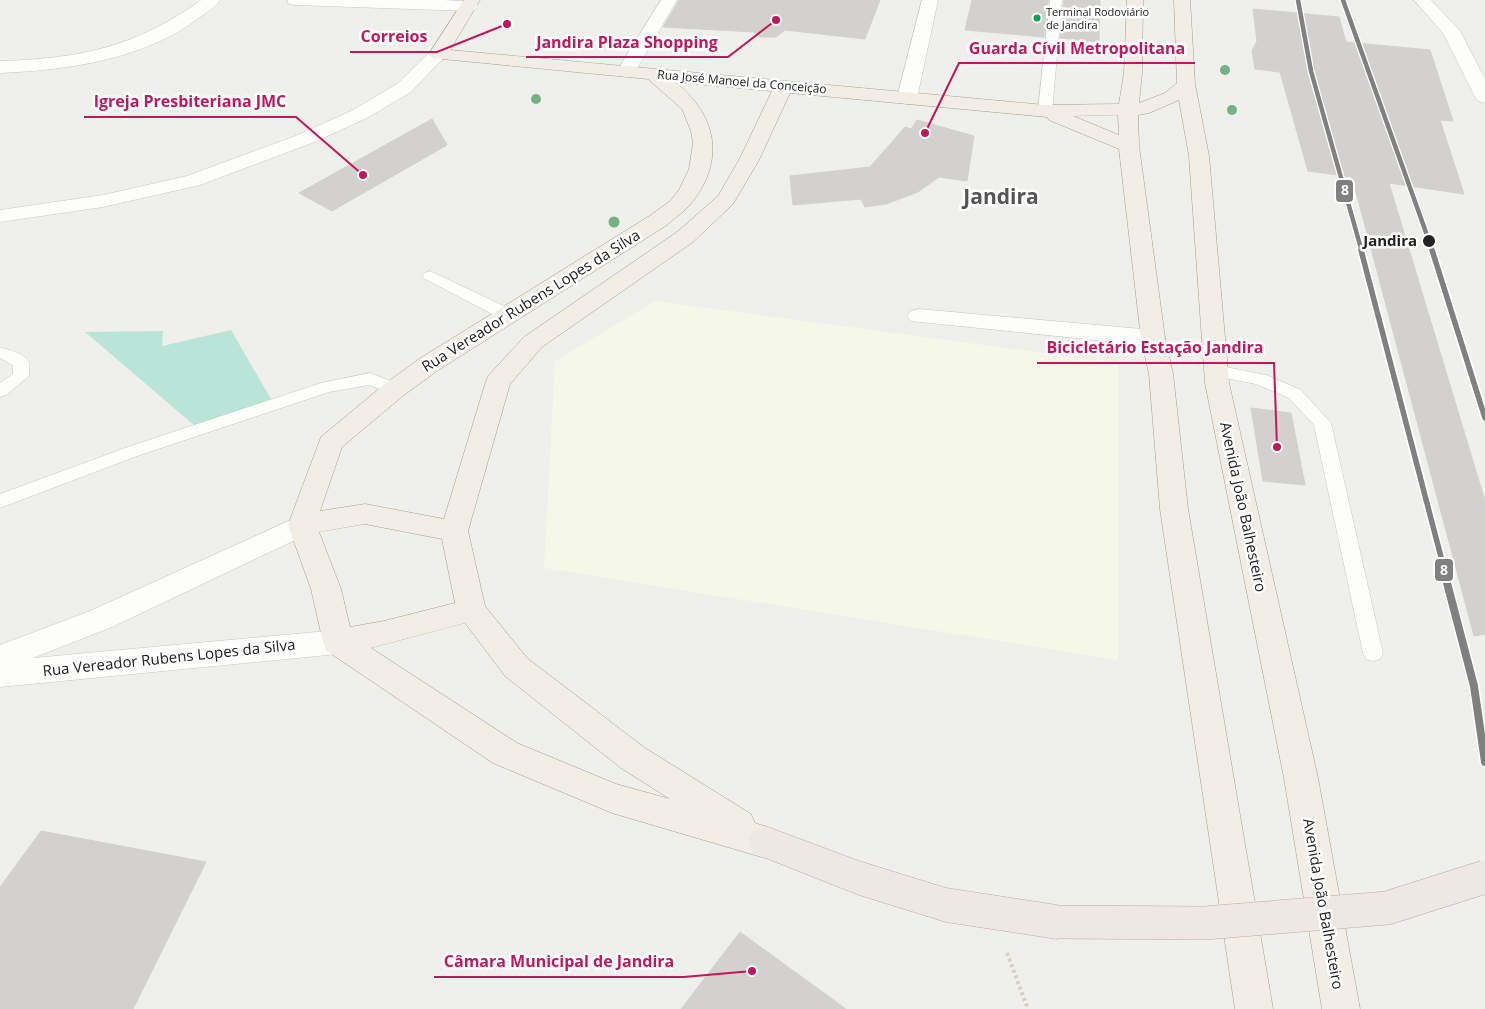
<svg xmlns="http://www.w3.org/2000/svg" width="1485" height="1009" font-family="'Open Sans',sans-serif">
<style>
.education{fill:#f5f7e8}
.pitch{fill:#b9e5d8}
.building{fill:#d2d1ce;stroke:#d3d1cc}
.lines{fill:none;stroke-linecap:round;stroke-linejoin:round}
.service-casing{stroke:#c7c7c5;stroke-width:1}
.minor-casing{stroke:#c7c7c5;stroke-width:1}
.tertiary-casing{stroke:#c7c7c5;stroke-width:1}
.primary-casing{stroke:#a5a088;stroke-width:1}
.trunk-casing{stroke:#c3a4a8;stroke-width:1}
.path{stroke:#d7cdc9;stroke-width:4;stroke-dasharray:3 3;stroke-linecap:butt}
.service{fill:#fdfdfc;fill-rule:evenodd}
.minor{fill:#fdfdfc;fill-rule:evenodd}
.tertiary{fill:#fdfdfc;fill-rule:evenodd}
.primary{fill:#f2eee7;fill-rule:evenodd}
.trunk{fill:#eee8e4;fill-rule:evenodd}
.trunk-bridge-casing{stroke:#c3a4a8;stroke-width:34;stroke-linecap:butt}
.trunk-bridge{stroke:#eee8e4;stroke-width:33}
.rail-1-far2-casing{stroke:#fff;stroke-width:7}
.rail-1-far1-casing{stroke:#fff;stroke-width:9}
.rail-1-casing{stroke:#fff;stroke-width:11}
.rail-1-far2{stroke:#808080;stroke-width:4.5}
.rail-1-far1{stroke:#808080;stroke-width:5.5}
.rail-1{stroke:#808080;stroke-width:8}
.tree{fill:#75b182}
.bus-dot{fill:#00a651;stroke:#fff;stroke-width:2}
.stop-dot{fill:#222;stroke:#fff;stroke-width:2}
.labels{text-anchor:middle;stroke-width:5;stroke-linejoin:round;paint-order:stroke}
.far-bus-label{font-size:11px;fill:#222;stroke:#fff;text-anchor:start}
.far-street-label{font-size:12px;fill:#222;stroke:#fff}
.stop-label{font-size:15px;font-weight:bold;fill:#222;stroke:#fff;text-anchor:end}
.street-label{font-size:15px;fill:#222;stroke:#fff}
.far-town-label{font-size:21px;font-weight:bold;fill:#555;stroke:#fff}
.leader{fill:none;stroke:#c2185b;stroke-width:2}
.callout-dot{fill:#c2185b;stroke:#fff;stroke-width:2}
.callout-label{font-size:16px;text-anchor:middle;font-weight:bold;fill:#c2185b;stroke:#fff;stroke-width:5;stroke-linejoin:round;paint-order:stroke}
.line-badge{stroke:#fff;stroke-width:2}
.badge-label{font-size:14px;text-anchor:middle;font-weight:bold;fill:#fff}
</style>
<rect width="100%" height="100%" fill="#efefeb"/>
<path class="education" d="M655,301L1118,363V660L544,568L555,361Z"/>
<path class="pitch" d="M231,330L271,399L195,426L85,332L163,331L162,346Z"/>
<path class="building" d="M679,0H880L865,39L785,30L776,37H760L754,32L663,27Z
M972,0H1048L1044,37L965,30Z
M1064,0H1100L1099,42L1060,38Z
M1253,9L1339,17L1346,42L1430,50L1453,121L1440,120L1464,194L1389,183L1485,501V634L1474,636L1352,177L1308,171L1280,72L1255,69L1252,51L1257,41Z
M432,119L447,145L332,211L299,193Z
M917,120L974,136L967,181L939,177L918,192L886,204L865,207L861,199L793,205L790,176L870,167L905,127L911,129Z
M1251,408L1291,413L1305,485L1263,481Z
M41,831L206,862L133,1009H0V887Z
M740,932L846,1009H681Z"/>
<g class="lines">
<defs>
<path id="service" d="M1050,0H1062L1052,111L1045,115L1038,111Z
M430,271L512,310L514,314L512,318H500L425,279L422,276L425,273Z
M0,348C8,349 27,354 29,363C30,367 29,372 29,376L6,395L0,397V383L13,374V365L0,358Z
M1216,365L1266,375L1301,390L1331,423L1383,653L1380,659L1373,661L1366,659L1363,653L1314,425L1289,398L1256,384L1210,375L1208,371L1210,367Z
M370,373L401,385L404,389L401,393L395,395L369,385L329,392L137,456L0,508V494L125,448L321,383Z"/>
<path id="minor" d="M201,0H220C216,7 207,12 200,17C144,60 68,70 0,73V61C78,59 137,47 201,0Z
M287,0H444L475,2L478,6L475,10L469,11L295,5L289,4Z
M661,0H677L633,75L626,77L619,75L617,71Z
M922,0H938L917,98L914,102L907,104L900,102L897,98Z
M919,309L1153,330L1161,333L1165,338L1161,343L1153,346L911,321L907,316L911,311Z"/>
<path id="tertiary" d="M1414,0H1431L1460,31L1485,79V103L1478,101L1475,97L1443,33Z
M438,49L444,50L447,54L411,92L367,118L312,143L200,185L103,207L0,222V210L103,195L187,176L298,135L353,110L397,84L432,50Z
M302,515L312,518L316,525L312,532L112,627L33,658L338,630L349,633L353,642L349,651L338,654L0,687V645L90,611Z"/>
<path id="primary" d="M464,0H480L450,50L1045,105L1119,104L1124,73L1127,0H1143L1142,73L1139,103L1165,93L1177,83L1174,0H1190L1195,84L1209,156L1229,383L1318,778L1360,1009H1322L1284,778L1205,383L1189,156L1179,100L1149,113L1138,115L1139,146L1165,338L1173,374L1188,509L1273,1009H1235L1160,509L1149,374L1141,338L1119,149L1049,120L1047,117L790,93L759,160L733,204L693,242L542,347L510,384L468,531L485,606L527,658L645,748L751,814L755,823L777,831L782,842L777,853L765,858L612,813L493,763L327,651L323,642L311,589L288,525L321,437L386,383L419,359L651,215L670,201L679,190L689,169L693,143L691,131L682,109L648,79L432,58L429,54ZM675,82L772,91L739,160L718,196L677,232L524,337L489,375L486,381L444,519L365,504L320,511L342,447L404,395L437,371L667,225C673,219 681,214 687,208C726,165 719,116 675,82ZM1118,115L1119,135L1073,116ZM365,524L442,539L455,603L384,621L350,627L341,589L319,532ZM465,623L505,676L621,768L670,799L616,784L517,743L371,648Z"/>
<path id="trunk" d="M765,826L859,861L946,888L1057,905L1070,910L1075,922L1070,934L1057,939L946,922L859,895L753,853L748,842L753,831Z"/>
</defs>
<use href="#service" class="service-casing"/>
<use href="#minor" class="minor-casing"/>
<use href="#tertiary" class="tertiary-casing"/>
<use href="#primary" class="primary-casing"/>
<use href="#trunk" class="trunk-casing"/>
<path class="path" d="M1007,953L1028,1009"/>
<use href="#service" class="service"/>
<use href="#minor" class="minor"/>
<use href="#tertiary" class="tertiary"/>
<use href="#primary" class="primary"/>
<use href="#trunk" class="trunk"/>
<defs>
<path id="trunk-bridge" d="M1057,922L1205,923L1387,908L1485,877"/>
</defs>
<use href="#trunk-bridge" class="trunk-bridge-casing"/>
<use href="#trunk-bridge" class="trunk-bridge"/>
<defs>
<path id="rail-1-far2" d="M1298,0L1311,71L1362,252
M1343,0L1433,252"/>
<path id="rail-1-far1" d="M1361,250L1447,580
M1432,250L1485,418"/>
<path id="rail-1" d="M1446,579L1474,686L1485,762"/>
</defs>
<use href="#rail-1-far2" class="rail-1-far2-casing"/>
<use href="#rail-1-far1" class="rail-1-far1-casing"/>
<use href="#rail-1" class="rail-1-casing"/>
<use href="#rail-1-far2" class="rail-1-far2"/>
<use href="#rail-1-far1" class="rail-1-far1"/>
<use href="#rail-1" class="rail-1"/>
</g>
<g class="tree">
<circle cx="1225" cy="70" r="5"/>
<circle cx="536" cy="99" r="5"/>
<circle cx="1232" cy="110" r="5"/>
<circle cx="614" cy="222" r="5.5"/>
</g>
<circle class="bus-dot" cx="1037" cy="18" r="4.5"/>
<circle class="stop-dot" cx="1429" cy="241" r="7"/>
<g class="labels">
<g class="far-bus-label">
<text x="1046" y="16">Terminal Rodoviário<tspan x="1046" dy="13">de Jandira</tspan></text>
</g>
<g class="far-street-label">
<text transform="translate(742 82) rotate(5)" y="4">Rua José Manoel da Conceição</text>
</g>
<g class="stop-label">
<text x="1417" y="246">Jandira</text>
</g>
<g class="street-label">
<text transform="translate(531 301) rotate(-32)" y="5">Rua Vereador Rubens Lopes da Silva</text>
<text transform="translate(1243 507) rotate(78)" y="5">Avenida João Balhesteiro</text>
<text transform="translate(169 658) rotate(-6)" y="5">Rua Vereador Rubens Lopes da Silva</text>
<text transform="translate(1323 904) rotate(80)" y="5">Avenida João Balhesteiro</text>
</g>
<g class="far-town-label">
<text x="1001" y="204">Jandira</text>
</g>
</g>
<path class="leader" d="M507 24L437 52H350M776 20L728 57H526M925 133L959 63H1195M363 175L296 117H84M1277 447L1274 363H1037M752 971L684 977H434"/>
<g class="callout-dot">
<circle cx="507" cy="24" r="5"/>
<circle cx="776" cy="20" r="5"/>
<circle cx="925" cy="133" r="5"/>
<circle cx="363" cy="175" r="5"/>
<circle cx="1277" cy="447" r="5"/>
<circle cx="752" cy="971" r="5"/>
</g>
<g class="callout-label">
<text x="394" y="42">Correios</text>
<text x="627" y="48">Jandira Plaza Shopping</text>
<text x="1077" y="54">Guarda Cívil Metropolitana</text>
<text x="190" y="107">Igreja Presbiteriana JMC</text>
<text x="1155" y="353">Bicicletário Estação Jandira</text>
<text x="559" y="967">Câmara Municipal de Jandira</text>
</g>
<g class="line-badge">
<rect x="1335" y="179" width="19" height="24" rx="5" fill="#808080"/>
<rect x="1434" y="558" width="20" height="24" rx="5" fill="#808080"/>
</g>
<g class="badge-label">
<text x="1345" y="195">8</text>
<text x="1444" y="575">8</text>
</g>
</svg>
